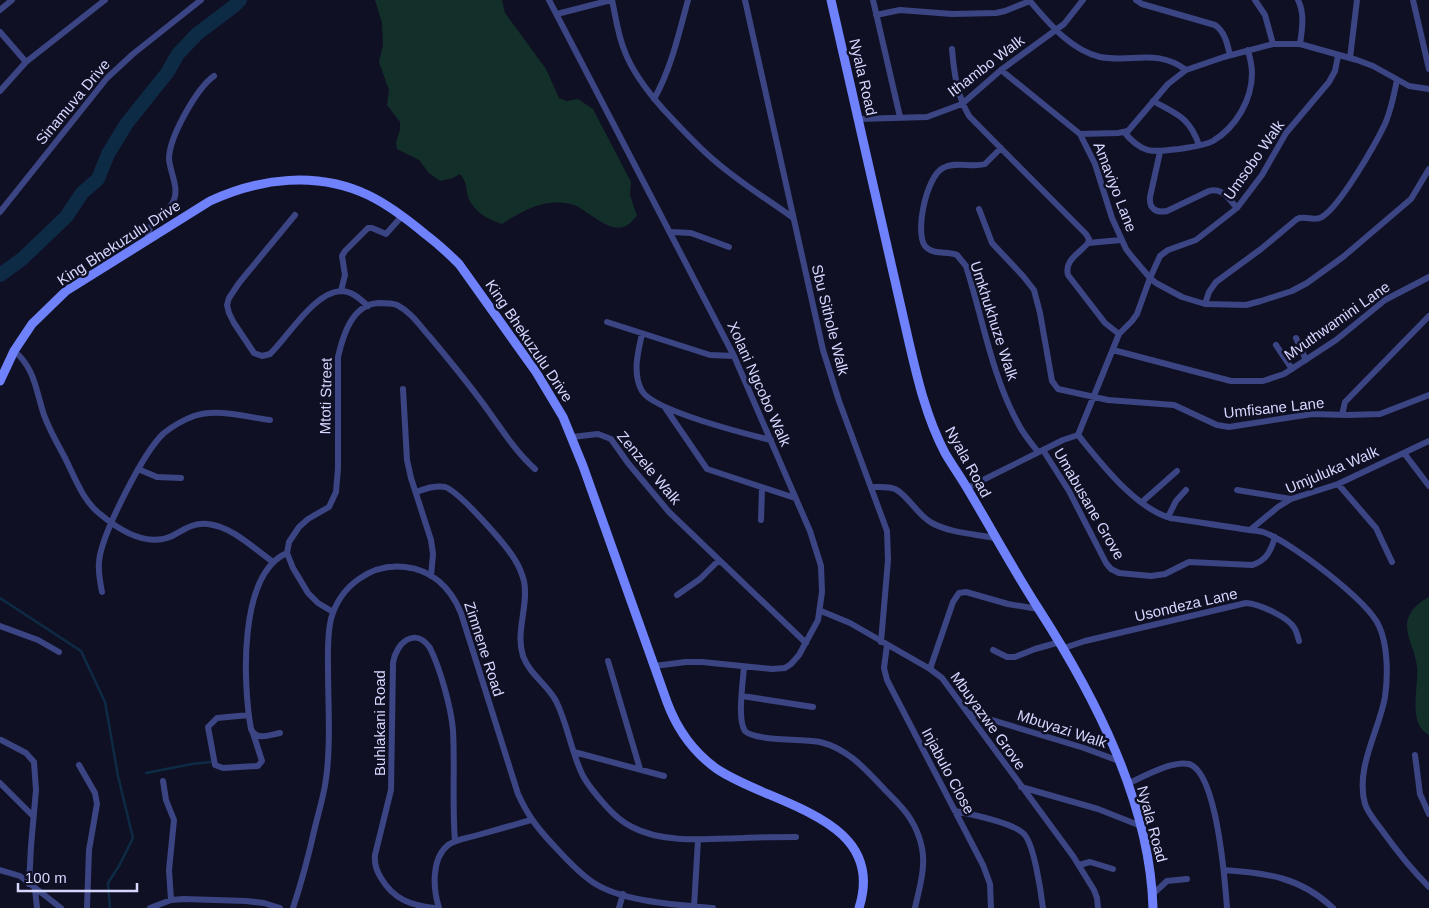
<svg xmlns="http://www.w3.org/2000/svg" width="1429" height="908" font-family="Arial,sans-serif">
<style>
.green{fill:#132f29}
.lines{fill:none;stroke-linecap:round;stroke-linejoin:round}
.stream{stroke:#0e2b46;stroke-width:2.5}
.river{stroke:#0e2b46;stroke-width:14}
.street{stroke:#3c4583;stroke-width:6}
.secondary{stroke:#6f82fb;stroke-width:9}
.labels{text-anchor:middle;stroke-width:5;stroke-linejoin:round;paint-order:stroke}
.street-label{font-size:15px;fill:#d5d7fe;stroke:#101025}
</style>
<rect width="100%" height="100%" fill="#101025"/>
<path class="green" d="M375,0H502L505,13L546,69L559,98L567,101L578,99L593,109L631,182L630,195L637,216C634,218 632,222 629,224C611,237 590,211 574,205C548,196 522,211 502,224C487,219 474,212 468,197C466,188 467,182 460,174L453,178L440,181L429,173L419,160L397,149L396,142L400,130V122L387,105L389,90L379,62L383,45L382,23Z
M1429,597V735C1407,723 1419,688 1417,667C1416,653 1407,639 1407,626C1407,612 1418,603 1429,597Z"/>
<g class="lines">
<path class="stream" d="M0,598L81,651L105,702L118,776L133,838L119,866L108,883L110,908
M146,773L192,764L210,762"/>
<path class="river" d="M0,275L22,259L66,217L82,193L98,179L108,154L127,123L167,73L178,54L197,34L234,6L240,0"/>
<path class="street" d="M549,0L734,356L810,531L821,566L822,592L818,620L799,655L791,664L785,668L772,669L702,662H686L654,666
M612,0C616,18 618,36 625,52C633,73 648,92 663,109C680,127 696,145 715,161C739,182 767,199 792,217
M745,0L823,350L839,401L887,531L888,560L881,642
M873,0L900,117
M1029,0C1048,22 1070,50 1100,57C1132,63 1157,48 1186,70
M1136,0L1142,4L1215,25C1225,32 1227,43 1230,55
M1255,0L1265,15L1273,44
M1298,0C1305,14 1302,30 1300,44
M1413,0L1429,69
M0,10L12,0
M557,14L611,0
M876,15L900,10L952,14L996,13L1005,11L1030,1
M0,32L26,62
M952,49C954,73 957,95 969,116L1086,234L1089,239L1088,243C1080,253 1064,260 1068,275L1105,323L1119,334
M1350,58L1357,0
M1001,70L1080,134L1095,164L1112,218L1126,249L1133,258L1150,278L1156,283L1182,297L1205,304L1246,305L1261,301L1292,291L1307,283L1343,257L1411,199L1429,169
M0,91L26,62L105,0
M654,99C671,69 679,33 688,0
M1153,101C1178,115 1189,117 1199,145
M858,119L927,117L962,104L1001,70L1064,24L1083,0
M1124,132C1143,155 1153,152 1179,149C1190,147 1204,146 1213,141C1236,127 1252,100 1252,73C1252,65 1250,58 1248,50
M1080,134L1118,133L1128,131L1168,84L1186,70L1224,57L1273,44H1300L1357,60L1373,66L1409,86L1429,89
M1001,148L985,164C972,168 955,161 943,168C926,176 913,238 927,248C935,255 948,251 957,255L966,266C983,319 992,378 1020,427C1025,436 1032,444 1038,452
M1160,152L1150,197C1149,209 1156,213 1167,211L1209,191C1222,187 1229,199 1237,208
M979,209L992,243L1023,276L1034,290L1040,313L1052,381L1058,389L1108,400L1174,405L1217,425L1229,427L1312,414L1348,415L1380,414L1429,395
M0,212L107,78L133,54L201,0
M295,215L239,283L229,298L227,305L229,313L234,323L254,353L262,356L270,354C288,337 314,292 341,291C352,291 360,299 368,306
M671,232L691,233L729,247
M148,240C146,219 168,217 174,200C179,187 170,172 169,159C169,137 197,88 214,76
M1088,243L1121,240
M341,291L345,275L342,256L345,251L368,228H372L386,234L402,216
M1205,304L1209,292L1216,282L1261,249L1297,219C1305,215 1314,222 1322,217C1340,206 1375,145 1385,124C1391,110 1394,95 1397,80
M607,322L710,355L734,356
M642,334C638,352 632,373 642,391C654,411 746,434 771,440
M1296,338L1306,360
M1276,345L1292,369
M1113,350L1231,381H1263L1284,374L1336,340L1385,300L1429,277
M14,351C35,368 36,391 44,415C49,429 57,443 64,456C74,475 82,500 100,514C119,530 146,548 172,536C183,530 194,522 208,524C233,527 253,548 273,562
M403,389L407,460L411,478L431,540L433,554L431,576
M666,409L707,469L795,498
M1342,415L1345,402L1429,316
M1078,435C1101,463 1134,507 1170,518C1192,521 1215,525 1237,528C1245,530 1255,530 1263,532C1290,541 1368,601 1379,626C1388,645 1388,677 1385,697C1379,731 1355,768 1365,804C1368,813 1375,821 1381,829C1396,850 1411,869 1429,887
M1078,435L1119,334L1132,321L1137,314L1150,278L1160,256L1168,250L1196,240L1237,208L1262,175L1286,133L1329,82L1335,71L1338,56
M572,437L598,434L611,439L628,463L669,512L806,643
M1043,450L1069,491L1106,563L1111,569L1119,573L1151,576L1165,574L1189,562L1252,565C1266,561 1271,551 1275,537
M1404,453L1429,486
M138,469L157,477L181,478
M1338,484L1376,528L1392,562
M872,487C879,487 888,486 895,489C908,495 917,515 932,523C950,533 975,534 995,538
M967,488L1063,440L1078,435
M1237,490L1291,499
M416,492C425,489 435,485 445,487C460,492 507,546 515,560C519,566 522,574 524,581C529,605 515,632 523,656C530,675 547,684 556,701C568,725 571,752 583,776C589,787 597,796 606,806C613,814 622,822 632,827C664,844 708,839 743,838C761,837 779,837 796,837
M1142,502L1177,471
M1168,517L1176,501L1186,490
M761,520L762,488
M1250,530L1278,507L1291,499L1338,484L1429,441
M102,592C100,582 98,572 99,562C101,535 144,451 164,433C173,426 183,420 194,416C217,408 246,417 270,420
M677,595L700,579L719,560
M821,611L850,623L930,669L942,678L1073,856L1094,890L1097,898L1098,908
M333,612L318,603L308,593L293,568L287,553L289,542L299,527L308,519L329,507L336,492L338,468V357C343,335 352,305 378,303C384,303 392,303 397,305C411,312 420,326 430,337C450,361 469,384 487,409C502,430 516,452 535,469
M0,626L38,640L59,652
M887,645L884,668L887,680L983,865L990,884L991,908
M1064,648L1085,641L1246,603C1259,604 1289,617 1295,629C1297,633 1298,637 1299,641
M993,650L1007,657H1015L1035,649L1060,642
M608,661L640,769
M744,667C743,682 737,720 745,731C754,741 804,739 820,742C849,749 867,771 886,791C895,800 905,809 911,820C916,828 920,838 922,848C926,868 919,889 915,908
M930,669L953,602L959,593L966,592L1008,604L1038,609
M742,696L813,707
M969,713L1084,748L1119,761
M249,715L217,718L208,727L215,765L223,768L258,766L262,761L253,733
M280,733C269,735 256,741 251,729C243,685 238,574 287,553
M1,740L26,753L34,762L36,790L31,846L29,884
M574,752L664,776
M1415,755L1420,794L1429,814
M79,765L95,793L97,804L89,850L87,908
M163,781L166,800L174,820L169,870L171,900
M0,783L33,816
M1127,784C1143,777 1172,760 1189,764C1217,772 1225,881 1227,908
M1021,787L1098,809L1141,826
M955,811C970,814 1014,823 1024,834C1034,844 1041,892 1043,908
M1079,865L1090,862L1113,869
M0,870L20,876L61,908
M1224,870C1267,873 1300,877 1333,908
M35,889L37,908
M1153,894L1167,881L1187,879
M694,907L698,840
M150,908L171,900L184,899L246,901L264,903L280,908
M293,908C302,881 309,854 315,827C319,811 324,795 326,779C331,743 328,705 328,669C328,653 327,635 331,619C340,586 371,563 405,567C433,570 451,589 461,613L518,794C529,818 539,830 557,849C568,861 580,874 594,883C623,902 679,905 713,908
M434,908C411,905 394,900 381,878C376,870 374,864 375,855L391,790L393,663C396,643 415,626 430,648C440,668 451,707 453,730C455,767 452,804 455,841
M439,908C433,889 431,859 448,845C456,839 468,838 478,835C496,830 513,825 531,820
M619,908L623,894"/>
<path class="secondary" d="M831,0L908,338C917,377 926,417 945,453C952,465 960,476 967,488C991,528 1013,569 1038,608C1094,695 1150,802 1153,908
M0,381L14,351L32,324L66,291L210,201C260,178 317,171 368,195C389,205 407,219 425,234C437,243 448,253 459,264L536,372L563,417L583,466L667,702C677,729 693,752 717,769C770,805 888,817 859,908"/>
</g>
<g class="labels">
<g class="street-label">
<text transform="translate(986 66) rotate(-37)" y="5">Ithambo Walk</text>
<text transform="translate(863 77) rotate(77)" y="5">Nyala Road</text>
<text transform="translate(73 102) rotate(-50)" y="5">Sinamuva Drive</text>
<text transform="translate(1254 160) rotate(-55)" y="5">Umsobo Walk</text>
<text transform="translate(1115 187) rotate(69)" y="5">Amaviyo Lane</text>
<text transform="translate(119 243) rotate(-33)" y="5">King Bhekuzulu Drive</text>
<text transform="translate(830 320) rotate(76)" y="5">Sbu Sithole Walk</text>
<text transform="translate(994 321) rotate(72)" y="5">Umkhukhuze Walk</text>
<text transform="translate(1337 321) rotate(-35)" y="5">Mvuthwamini Lane</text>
<text transform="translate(529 341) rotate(56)" y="5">King Bhekuzulu Drive</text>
<text transform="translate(759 384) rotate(66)" y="5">Xolani Ngcobo Walk</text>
<text transform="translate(326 396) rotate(-89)" y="5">Mtoti Street</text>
<text transform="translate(1274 408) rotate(-6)" y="5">Umfisane Lane</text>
<text transform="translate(968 462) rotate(61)" y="5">Nyala Road</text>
<text transform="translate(649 468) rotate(50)" y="5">Zenzele Walk</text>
<text transform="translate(1332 470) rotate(-23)" y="5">Umjuluka Walk</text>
<text transform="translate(1089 504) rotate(60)" y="5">Umabusane Grove</text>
<text transform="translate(1186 605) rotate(-13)" y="5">Usondeza Lane</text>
<text transform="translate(484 649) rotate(72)" y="5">Zimnene Road</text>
<text transform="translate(988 721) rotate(54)" y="5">Mbuyazwe Grove</text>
<text transform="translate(380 723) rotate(-90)" y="5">Buhlakani Road</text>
<text transform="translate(1062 729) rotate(18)" y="5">Mbuyazi Walk</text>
<text transform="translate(948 771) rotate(62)" y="5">Injabulo Close</text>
<text transform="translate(1152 824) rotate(75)" y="5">Nyala Road</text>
</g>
</g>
<path d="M18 883v8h119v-8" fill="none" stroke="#d5d7fe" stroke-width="2.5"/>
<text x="25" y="883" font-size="15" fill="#d5d7fe" stroke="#101025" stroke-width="4" paint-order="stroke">100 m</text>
</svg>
